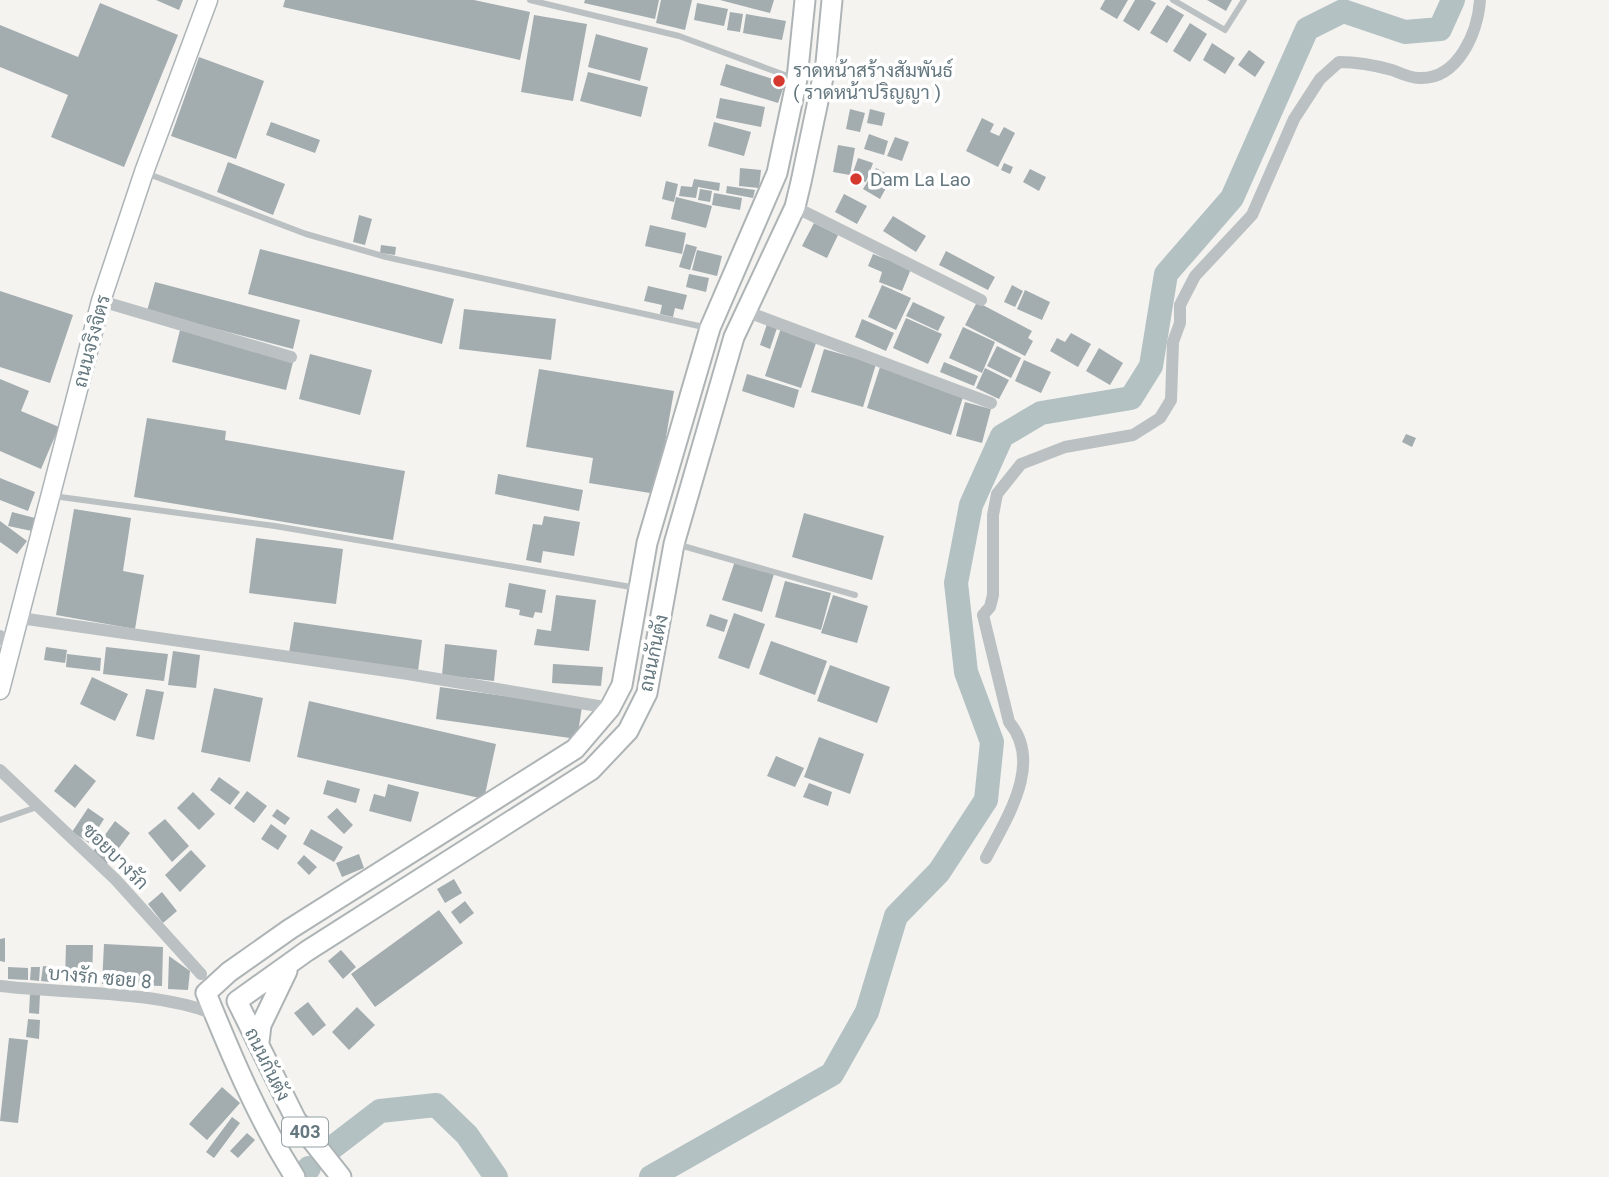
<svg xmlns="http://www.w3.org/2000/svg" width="1609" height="1177" font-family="Roboto,Sarabun,sans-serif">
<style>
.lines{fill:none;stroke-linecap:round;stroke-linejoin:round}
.river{stroke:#b3c1c3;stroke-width:24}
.building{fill:#a3acaf}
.secondary-casing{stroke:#adb4b7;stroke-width:21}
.primary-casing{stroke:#aeb4b6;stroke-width:23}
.lane{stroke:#bbc0c2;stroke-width:6}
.street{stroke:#bbc0c2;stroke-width:12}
.secondary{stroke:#fff;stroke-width:18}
.primary{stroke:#fff;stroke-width:19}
.poi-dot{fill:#d6392f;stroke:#fff;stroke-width:2.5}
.labels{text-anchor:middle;stroke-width:7;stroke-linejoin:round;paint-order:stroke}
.shield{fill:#fff;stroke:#93a0a5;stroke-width:2}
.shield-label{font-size:18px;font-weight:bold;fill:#65787f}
.poi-label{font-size:19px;fill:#65787f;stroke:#fff;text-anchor:start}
.street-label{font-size:19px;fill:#65787f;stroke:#fff}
</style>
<rect width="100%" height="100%" fill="#f4f3f0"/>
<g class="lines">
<path class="river" d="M333,1147L380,1111L436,1105L467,1135L496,1177
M304,1174L309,1168
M651,1177L832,1074L867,1012L896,916L939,872L986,800L992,742L966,672L956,583L971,505L1002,436L1041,413L1131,398L1151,366L1166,274L1232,198L1307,29L1343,11L1405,32L1440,29L1453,0"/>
</g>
<path class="building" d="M156,0H183L179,10Z
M285,0H474L530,12L520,60L283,7Z
M585,0H659L655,19L584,3Z
M661,0H692L685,30L656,23Z
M720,0H774L770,13Z
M1105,0H1128L1117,19L1100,9Z
M1135,0H1150L1156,3L1139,31L1123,21Z
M1207,0H1232L1226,11Z
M100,3L178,35L124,167L51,137L68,95L0,67V25L78,57Z
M697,3L728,9L724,26L694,20Z
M1167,5L1184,15L1167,43L1150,33Z
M730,12L743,14L740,32L727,30Z
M746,14L786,21L782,40L743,33Z
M534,15L587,24L573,101L521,92Z
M1190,23L1207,34L1190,62L1173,51Z
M596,34L648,48L640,81L588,67Z
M1212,43L1235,58L1225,74L1203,60Z
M1249,50L1265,62L1255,77L1238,65Z
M199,57L264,81L236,159L171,136Z
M726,64L785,83L778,103L720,85Z
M588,72L648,87L641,117L580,101Z
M720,98L765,107L761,127L716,118Z
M850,109L865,113L860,132L846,129Z
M870,109L885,113L882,126L867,123Z
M982,118L994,124L990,132L999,136L1004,127L1015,133L998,167L966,151Z
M271,122L320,140L315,153L266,135Z
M714,122L751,132L744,156L708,146Z
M869,134L888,141L884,155L864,149Z
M895,137L909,142L902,161L887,156Z
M838,145L855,148L850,175L833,172Z
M858,158L873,163L866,182L851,178Z
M228,162L285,184L273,215L217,192Z
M1004,163L1013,167L1010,174L1001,170Z
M740,168L761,170L759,188L739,186Z
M876,168L892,177L880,199L863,189Z
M1030,169L1046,177L1039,191L1023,182Z
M694,179L720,183L719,191L698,187L696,198L679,196L681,186L692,187Z
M666,181L678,184L674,202L662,199Z
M727,186L755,190L753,198L726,193Z
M700,189L712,191L710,202L698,200Z
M714,193L742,198L740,210L712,205Z
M844,194L867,206L857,224L835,212Z
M676,197L712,206L706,228L671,219Z
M359,215L372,219L365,245L353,242Z
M893,216L926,236L916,252L883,231Z
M814,223L838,235L827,258L802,246Z
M650,225L686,233L682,254L645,246Z
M686,244L697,247L690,270L679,267Z
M381,245L396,247L395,255L380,253Z
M260,249L454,299L442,344L248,294Z
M697,250L722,256L717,276L692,270Z
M946,251L995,277L988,290L939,265Z
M873,254L911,269L902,291L879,282L882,272L868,266Z
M689,274L709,278L706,292L686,287Z
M155,282L300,320L293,349L147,311Z
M882,285L911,298L896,330L868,317Z
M1012,285L1023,291L1015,307L1004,302Z
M648,286L687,295L683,310L675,308L673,317L660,314L662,305L644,301Z
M1025,290L1050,302L1042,320L1017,309Z
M0,291L73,315L50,383L0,367Z
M913,302L945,317L938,331L906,316Z
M977,302L1032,331L1028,338L1033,341L1025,356L965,325Z
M464,309L556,319L551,360L459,349Z
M906,318L942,334L928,364L893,348Z
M862,319L894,333L886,351L855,337Z
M767,324L777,328L770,349L760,345Z
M963,327L995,342L982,373L949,358Z
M781,328L817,340L801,388L765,376Z
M180,330L294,358L286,390L172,362Z
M1071,333L1091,344L1078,367L1050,351L1057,338L1065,342Z
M997,346L1021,358L1011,378L987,366Z
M1099,348L1123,363L1110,385L1086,371Z
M824,349L876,364L863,407L811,392Z
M310,354L372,370L360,415L299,399Z
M1024,360L1051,372L1041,393L1015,381Z
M944,362L978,376L974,386L940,372Z
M880,367L964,394L951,435L867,408Z
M985,368L1009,380L999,399L976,388Z
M539,369L674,391L656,494L589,483L593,458L526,447Z
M747,374L799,390L794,408L742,391Z
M0,379L29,391L21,411L59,427L41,469L0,451Z
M965,402L991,409L982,443L956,436Z
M147,418L226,431L225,440L405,471L393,540L134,497Z
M1406,434L1416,438L1412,447L1402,442Z
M498,474L583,490L579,511L495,494Z
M0,478L35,492L28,511L0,500Z
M74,509L131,518L123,571L144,575L135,629L56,615Z
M12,512L35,518L32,531L8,526Z
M804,513L884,536L872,580L792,557Z
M544,516L580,522L574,556L543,551L541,563L526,560L533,524L542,525Z
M0,521L27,541L17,554L0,542Z
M256,538L343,549L336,604L249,593Z
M735,561L774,574L762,612L722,600Z
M785,581L831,593L821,630L775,617Z
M509,583L546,590L542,613L535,612L533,618L519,615L520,610L505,607Z
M556,595L596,600L589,651L534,645L537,629L551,631Z
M833,595L868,606L857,643L821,633Z
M734,613L765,624L749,669L718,658Z
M710,614L728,620L724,632L706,626Z
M294,622L422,640L418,671L289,653Z
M771,641L827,661L815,695L759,674Z
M445,644L497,650L494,681L442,675Z
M46,647L67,650L65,663L44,660Z
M106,647L168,654L164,681L103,674Z
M173,651L200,655L196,688L168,685Z
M67,654L101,658L100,671L66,667Z
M553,664L603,667L601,686L552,683Z
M830,665L890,687L877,723L817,701Z
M92,677L128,694L115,721L80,704Z
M440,687L582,707L577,739L436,719Z
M214,688L263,698L250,762L201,752Z
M146,689L164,692L154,740L136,736Z
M309,701L496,744L484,799L297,757Z
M819,737L864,754L850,794L804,777Z
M776,756L804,768L795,787L767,776Z
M75,764L96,781L75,808L54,791Z
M219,777L240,792L230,805L210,790Z
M327,780L360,789L356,803L323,794Z
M809,783L832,792L828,806L803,797Z
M388,784L419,792L411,822L369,811L374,794L385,797Z
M247,791L267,806L254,823L234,808Z
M193,792L215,814L199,830L177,808Z
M88,808L104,819L89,843L72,832Z
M337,808L353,825L344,834L327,817Z
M277,809L290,818L285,825L272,816Z
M165,819L189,846L172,862L148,833Z
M115,821L130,833L107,864L92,853Z
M271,824L287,836L278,850L261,839Z
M311,829L343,847L334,862L303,844Z
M191,850L206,866L180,892L165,875Z
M359,854L364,868L342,877L336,863Z
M304,855L317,867L309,875L297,863Z
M454,879L462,893L445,903L437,889Z
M162,892L177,911L163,923L148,904Z
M465,901L474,913L460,924L451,912Z
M439,910L463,943L375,1007L351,974Z
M5,938V962L0,961V939Z
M104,944L163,947L162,986L102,984Z
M66,945H93L92,981L65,980Z
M341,950L356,967L343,979L328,961Z
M169,956L190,971L188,990L168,989Z
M43,966L60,968L59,983L41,981Z
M8,967L28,968V980L8,979Z
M31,967H40L39,981L30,980Z
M30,994L40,995L39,1014L29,1013Z
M308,1002L326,1025L313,1036L294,1013Z
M357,1007L375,1025L349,1050L332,1032Z
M28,1019L40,1020L39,1039L26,1037Z
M9,1038L28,1040L18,1123L0,1121Z
M222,1087L240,1103L207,1140L189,1124Z
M232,1117L240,1123L214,1158L206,1152Z
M247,1133L255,1140L238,1158L230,1151Z"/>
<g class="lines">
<defs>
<path id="secondary" d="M0,690L101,301L144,172L208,0"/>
<path id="primary" d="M259,1042L261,1025L287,971
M295,1177C258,1119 232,1057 206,993L229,972L290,929L575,749L610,708L622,685L647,543L710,328L777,173L797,79L805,0
M341,1177L296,1120L237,1001L307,951L591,770L628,731L647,693L674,544L734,337L795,207L801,182L826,63L832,0"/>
</defs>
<use href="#secondary" class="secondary-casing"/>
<use href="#primary" class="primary-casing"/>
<path class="lane" d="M530,0L679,36L793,78
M1173,0L1225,30L1244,0
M146,173L306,234L386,257L708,328
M53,496L275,526L637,588
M676,544L855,595
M0,820L37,807"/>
<path class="street" d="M795,207L981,300
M101,301L291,357
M745,311L991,403
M20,618L408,674L610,708
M0,636L12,649
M0,770L116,880L201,974
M986,858C1006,819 1044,763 1009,722L983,615L990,607L993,595V515L997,494L1021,464L1065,447L1133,435L1160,418L1171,400L1173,342L1180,323V305L1195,276L1252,215L1294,119L1320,79L1339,62C1358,62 1374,65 1392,70C1400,73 1410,78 1419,78C1458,80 1478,32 1480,0
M0,986C65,994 155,990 214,1014"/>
<use href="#secondary" class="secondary"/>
<use href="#primary" class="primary"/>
</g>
<g class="poi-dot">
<circle cx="779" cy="81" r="7"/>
<circle cx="856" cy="179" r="7"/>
</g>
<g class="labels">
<rect class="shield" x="282" y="1117.5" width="46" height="29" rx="5"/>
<g class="shield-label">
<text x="305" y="1138">403</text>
</g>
<g class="poi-label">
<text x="793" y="77">ราดหน้าสร้างสัมพันธ์<tspan x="793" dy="22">( ราดหน้าปริญญา )</tspan></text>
<text x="870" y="186">Dam La Lao</text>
</g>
<g class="street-label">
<text transform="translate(91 341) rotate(-75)" y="7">ถนนจริงจิตร</text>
<text transform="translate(653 653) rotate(-78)" y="7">ถนนกันตัง</text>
<text transform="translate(116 856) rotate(45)" y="7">ซอยบางรัก</text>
<text transform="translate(100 977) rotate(5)" y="7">บางรัก ซอย 8</text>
<text transform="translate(268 1064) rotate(64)" y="7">ถนนกันตัง</text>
</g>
</g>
</svg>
